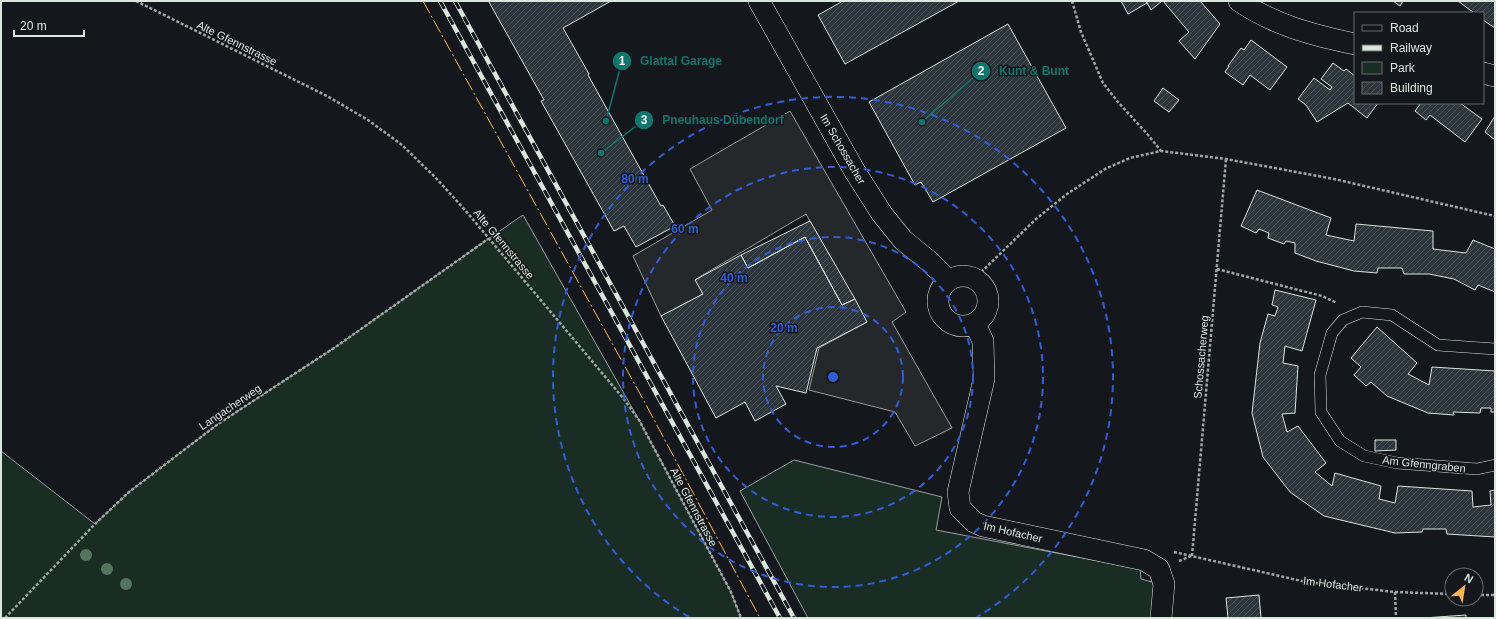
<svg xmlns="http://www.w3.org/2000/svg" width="1496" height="619" font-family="Arial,sans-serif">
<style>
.green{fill:#1a2d24;stroke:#939e99}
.parking{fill:#24282b;stroke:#939e99}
.building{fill:url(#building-hatch);stroke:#d8e6dc}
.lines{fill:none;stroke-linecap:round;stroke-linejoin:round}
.lane-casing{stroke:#d8e6dc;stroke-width:12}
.street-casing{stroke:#d8e6dc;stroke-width:22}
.path{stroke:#9da8a2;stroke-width:2.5;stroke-dasharray:3 2;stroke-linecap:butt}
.lane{stroke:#14181c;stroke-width:11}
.street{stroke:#14181c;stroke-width:21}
.rail-casing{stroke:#d8e6dc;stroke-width:4.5}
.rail{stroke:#14181c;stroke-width:3;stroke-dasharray:9;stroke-linecap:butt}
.power{stroke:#ffb74d;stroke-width:1;stroke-dasharray:14 3 2 3;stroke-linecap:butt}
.tree{fill:#55745f}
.ring{fill:none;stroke:#305dd8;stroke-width:2;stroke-dasharray:7 5}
.labels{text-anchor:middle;stroke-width:3;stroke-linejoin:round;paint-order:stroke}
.street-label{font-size:11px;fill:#d8e6dc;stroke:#14181c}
.centre{fill:#305dd8;stroke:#14181c;stroke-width:2}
.ring-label{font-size:12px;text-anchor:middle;font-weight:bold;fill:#305dd8;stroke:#14181c;stroke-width:3;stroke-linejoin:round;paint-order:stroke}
.leader{fill:none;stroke:#0f766e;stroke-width:1.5}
.callout-dot{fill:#0f766e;stroke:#14181c;stroke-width:1.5}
.mark-label{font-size:12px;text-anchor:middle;font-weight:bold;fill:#fff}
.callout-label{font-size:12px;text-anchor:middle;font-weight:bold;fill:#0f766e;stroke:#14181c;stroke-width:3;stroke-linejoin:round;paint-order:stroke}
</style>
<defs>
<pattern id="building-hatch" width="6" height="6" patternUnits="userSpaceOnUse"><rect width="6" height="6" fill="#2c363c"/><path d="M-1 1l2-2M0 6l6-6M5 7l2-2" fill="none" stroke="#4a5358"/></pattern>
</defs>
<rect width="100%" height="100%" fill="#14181c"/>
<path class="green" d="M523,215L639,420L731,592L741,618H1V451L95,524L129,492L218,424L337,346L488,239Z
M794,460L942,497L936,530L1140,569L1141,579L1156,583L1152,618H808L740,491Z"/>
<path class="parking" d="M790,111L906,312L892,322L952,428L915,446L895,412L809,390L819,348L867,322L806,214L696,279L703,294L661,316L633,256L712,210L690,169Z"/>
<path class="building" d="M491,1H611L563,28L589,74L588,75L661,206L663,205L675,226L636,247L624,226L614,231L541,101L544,100L489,2Z
M843,1H959L845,64L818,15Z
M1121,1H1146L1147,3L1128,14Z
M1146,1H1162L1151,10Z
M1163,1H1200L1220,24L1195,59L1179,41L1189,32Z
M1393,1H1403L1400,6Z
M1458,1H1495V28L1483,20V13H1474Z
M1008,24L1066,128L933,202L921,182L915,185L869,102Z
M1251,40L1287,67L1270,90L1250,75L1243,85L1225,72L1229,66H1228L1241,48L1244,50Z
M1333,63L1344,71L1346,69L1355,76V103H1378L1367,118L1348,103L1317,122L1306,105L1298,99L1314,78L1330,90L1332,87L1321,79Z
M1163,88L1179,100L1169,112L1154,101Z
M1421,103H1460L1482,119L1465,142L1430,115L1426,120L1415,111Z
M1495,116V140L1485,132Z
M1257,190L1331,218L1326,235L1354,241L1356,224L1433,231V249L1466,253L1473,240L1495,249V292L1478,285L1475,290L1454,279L1429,274H1404L1402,268H1378L1377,273L1354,271L1316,261L1295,253V243L1286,241L1284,244L1268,238L1269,233L1259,229L1256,233L1241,226Z
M810,221L855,299L842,305L805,237L748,268L741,255Z
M805,237L842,305L855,299L867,322L817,348L806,393L776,386L786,404L755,421L745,402L716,418L661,316L703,294L695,280L741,255L748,268Z
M1275,290L1316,300L1302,351L1285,346L1283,363L1298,366L1295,413L1282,414L1287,432L1298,426L1326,463L1315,472L1332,486L1335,473L1381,486L1379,499L1395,503L1398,486L1472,491L1473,507L1491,505L1490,491L1495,490V537L1447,534L1446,529H1423L1422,532L1395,533L1324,516L1290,492L1263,457L1252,413L1260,343L1268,314L1275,316L1278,307L1272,305Z
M1377,327L1417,363L1408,374L1429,385L1432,367L1495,371V412H1491V408H1481L1480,413L1453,412L1454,415L1428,413L1387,396L1371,382L1366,386L1354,375L1361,367L1351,358Z
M1375,440H1396V450L1375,451Z
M1259,595L1261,618H1228L1226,598Z
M1466,615V618H1423Z"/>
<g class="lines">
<defs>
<path id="lane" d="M1495,349L1438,345L1392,315L1362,312L1343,320L1332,333L1320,375L1321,412L1340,441L1364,456L1397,463L1477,469L1495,465"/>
<path id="street" d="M759,1L854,170L882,214L903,240L930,262L948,280
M1239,1C1276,26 1313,35 1355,44
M1483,73L1495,76
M938 301a25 25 0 1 1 50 0a25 25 0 1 1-50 0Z
M975,324L983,341L984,379L958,492L960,508L974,522L983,526L1144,560L1159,569L1164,584L1161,618"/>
</defs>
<use href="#lane" class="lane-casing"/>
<use href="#street" class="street-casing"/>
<path class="path" d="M136,1L327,96L368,120L402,145L435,177L465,210L623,398L639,420L731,592L741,618
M1072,1L1081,32L1103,83L1118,102L1149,136L1161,151
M1217,269L1322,296L1337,303
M974,279L1036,219L1067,194L1105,169L1130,158L1161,151L1226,159L1334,179L1495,216
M1174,552L1306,582L1395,592L1452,594
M1192,556L1226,159
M1179,561L1191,556
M1395,592L1396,618
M1476,595H1495
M5,618L95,524L129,492L218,424L337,346L488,239"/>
<use href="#lane" class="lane"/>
<use href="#street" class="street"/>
<defs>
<path id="rail" d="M440,1L780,618
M455,1L794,618"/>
</defs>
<use href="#rail" class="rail-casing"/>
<use href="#rail" class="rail"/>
<path class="power" d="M423,1L644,401L760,618"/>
</g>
<g class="tree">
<circle cx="86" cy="555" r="6"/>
<circle cx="107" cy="569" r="6"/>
<circle cx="126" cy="584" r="6"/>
</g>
<g class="ring">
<circle cx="833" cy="377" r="70"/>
<circle cx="833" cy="377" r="140"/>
<circle cx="833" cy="377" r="210"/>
<path d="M689 617A280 280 0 1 1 977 617"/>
</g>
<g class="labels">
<g class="street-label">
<text transform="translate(237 43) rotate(26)" y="4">Alte Gfennstrasse</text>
<text transform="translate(843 149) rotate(60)" y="4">Im Schossacher</text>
<text transform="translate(504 244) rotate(50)" y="4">Alte Gfennstrasse</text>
<text transform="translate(1201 357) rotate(-85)" y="4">Schossacherweg</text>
<text transform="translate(230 407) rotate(-34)" y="4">Langacherweg</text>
<text transform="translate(1424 464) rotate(6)" y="4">Am Gfenngraben</text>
<text transform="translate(694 507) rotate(62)" y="4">Alte Gfennstrasse</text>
<text transform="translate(1013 532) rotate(13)" y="4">Im Hofacher</text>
<text transform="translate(1333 584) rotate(7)" y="4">Im Hofacher</text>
</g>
</g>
<circle cx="833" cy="377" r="6" class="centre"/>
<g class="ring-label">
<text x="635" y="183">80 m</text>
<text x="685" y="233">60 m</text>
<text x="734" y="282">40 m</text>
<text x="784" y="332">20 m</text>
</g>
<path class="leader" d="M606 121L622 61M922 122L981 71M601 153L644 120"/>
<g class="callout-dot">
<circle cx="606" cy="121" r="4"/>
<circle cx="922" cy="122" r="4"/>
<circle cx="601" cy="153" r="4"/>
<circle cx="622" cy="61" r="10"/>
<circle cx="981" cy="71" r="10"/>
<circle cx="644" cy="120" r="10"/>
</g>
<g class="mark-label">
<text x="622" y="65">1</text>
<text x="981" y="75">2</text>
<text x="644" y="124">3</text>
</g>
<g class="callout-label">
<text x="681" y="65">Glattal Garage</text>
<text x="1034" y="75">Kunt &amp; Bunt</text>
<text x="723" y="124">Pneuhaus Dübendorf</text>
</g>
<rect width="1496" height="619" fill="none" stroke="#d8e6dc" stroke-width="4"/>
<rect x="1354" y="12" width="130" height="92" fill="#14181c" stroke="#626a69"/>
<rect x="1362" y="25" width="20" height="6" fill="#14181c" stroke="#626a69"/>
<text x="1390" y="32" font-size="12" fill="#d8e6dc">Road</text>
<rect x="1362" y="45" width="20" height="6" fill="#d8e6dc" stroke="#626a69"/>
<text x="1390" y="52" font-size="12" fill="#d8e6dc">Railway</text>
<rect x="1362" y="62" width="20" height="12" fill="#1a2d24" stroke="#626a69"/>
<text x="1390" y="72" font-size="12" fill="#d8e6dc">Park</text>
<rect x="1362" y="82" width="20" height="12" fill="url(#building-hatch)" stroke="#626a69"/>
<text x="1390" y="92" font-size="12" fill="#d8e6dc">Building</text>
<g transform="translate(1464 587) rotate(30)"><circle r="19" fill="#14181c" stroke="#626a69"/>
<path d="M0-3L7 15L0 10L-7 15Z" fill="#ffb74d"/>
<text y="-6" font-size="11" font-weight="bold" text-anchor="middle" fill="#d8e6dc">N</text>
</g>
<path d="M14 30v6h70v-6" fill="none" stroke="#d8e6dc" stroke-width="2"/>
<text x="20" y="30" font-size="12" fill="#d8e6dc" stroke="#14181c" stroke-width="3" paint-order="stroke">20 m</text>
</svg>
